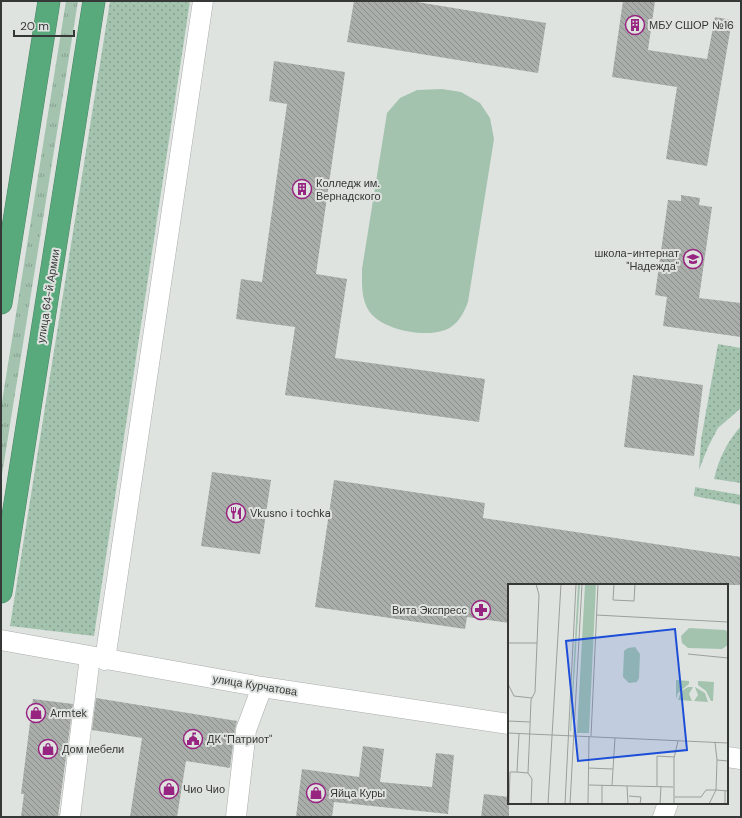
<svg xmlns="http://www.w3.org/2000/svg" width="742" height="818" font-family="'DM Sans',sans-serif">
<style>
.grass{fill:url(#grass-tufts)}
.park{fill:url(#park-dots)}
.pitch{fill:#a3c3af}
.building{fill:url(#building-back-hatch)}
.lines{fill:none;stroke-linecap:round;stroke-linejoin:round}
.minor-casing{stroke:#a9acaa;stroke-width:21}
.highway-casing{stroke:#4c8264;stroke-width:23}
.minor{stroke:#fff;stroke-width:20}
.highway{stroke:#58aa7c;stroke-width:22}
.labels{text-anchor:middle;stroke-width:4;stroke-linejoin:round;paint-order:stroke}
.poi-label{font-size:11px;fill:#363837;stroke:#dfe3e0;text-anchor:start}
.street-label{font-size:11px;fill:#363837;stroke:#dfe3e0}
.inset-road{fill:none;stroke:#9b9f9c;stroke-width:1}
.view{fill:#1d4ed8;fill-opacity:0.15;stroke:#1d4ed8;stroke-width:2}
.inset-edge{fill:none;stroke:#363837;stroke-width:2}
</style>
<defs>
<pattern id="grass-tufts" width="24" height="20" patternUnits="userSpaceOnUse"><rect width="24" height="20" fill="#a3c3af"/><path d="M3 7l-1-3M5 7V3M7 7l1-3M15 17l-1-3M17 17v-4M19 17l1-3" fill="none" stroke="#869f8f"/></pattern>
<pattern id="park-dots" width="8" height="8" patternUnits="userSpaceOnUse"><rect width="8" height="8" fill="#a3c3af"/><path d="M2 2h.1M6 6h.1" fill="none" stroke="#869f8f" stroke-width="1.8" stroke-linecap="round"/></pattern>
<pattern id="building-back-hatch" width="6" height="6" patternUnits="userSpaceOnUse"><rect width="6" height="6" fill="#aaaeab"/><path d="M-1 5l2 2M0 0l6 6M5-1l2 2" fill="none" stroke="#8b8f8c"/></pattern>
</defs>
<rect width="100%" height="100%" fill="#dfe3e0"/>
<path class="grass" d="M66,1H78L1,481V408Z"/>
<path class="park" d="M110,1H190L94,636L10,626Z
M718,344L741,348V408L718,428L708,447L699,470L701,440Z
M741,426V483L714,479C719,458 727,442 741,426Z
M695,487L741,495V505L694,496Z"/>
<path class="pitch" d="M417,90L442,89L461,92L480,103L490,118L494,139L468,302C464,312 460,321 451,327C432,340 382,331 369,311C361,299 362,283 362,269L387,113L400,98Z"/>
<path class="building" d="M354,1H411L546,23L538,73L347,42Z
M623,1H655L648,50L707,59L715,17L732,20L707,166L666,159L677,87L612,77Z
M274,61L345,72L316,274L347,279L335,358L485,379L479,422L285,395L295,327L236,319L241,279L262,282L287,104L269,101Z
M681,195L700,198L699,205L712,207L699,298L741,303V337L663,326L667,297L655,295L668,200L681,201Z
M633,375L703,385L694,456L624,447Z
M212,472L271,480L260,554L201,546Z
M334,480L485,503L483,518L741,557V585H509V623L467,617L465,629L315,607Z
M96,698L237,721L235,729L230,768L186,761L177,817H130L142,738L92,730Z
M33,699L73,704L58,817H21L24,794H21Z
M363,746L384,749L380,782L432,787L436,753L454,755L448,814L334,802L332,817H296L302,769L359,777Z
M484,794L509,797V817H481Z"/>
<g class="lines">
<defs>
<path id="minor" d="M1,640L262,687L509,724
M105,660L203,1
M727,757L741,759
M70,817L90,657
M236,817L246,730L262,687
M663,817L668,803"/>
<path id="highway" d="M1,303L49,1
M1,592L94,1"/>
</defs>
<use href="#minor" class="minor-casing"/>
<use href="#highway" class="highway-casing"/>
<use href="#minor" class="minor"/>
<use href="#highway" class="highway"/>
</g>
<defs>
<symbol id="building-ring" viewBox="-11 -11 22 22"><circle r="9.5" fill="#dfe3e0" stroke="#982481" stroke-width="1.5"/><path d="M-4-6H4V6H1V3H-1V6H-4ZM-2.5-4.3h1.7v1.8h-1.7ZM.8-4.3h1.7v1.8H.8ZM-2.5-1h1.7V.8h-1.7ZM.8-1h1.7V.8H.8Z" fill="#982481"/></symbol>
<symbol id="school-ring" viewBox="-11 -11 22 22"><circle r="9.5" fill="#dfe3e0" stroke="#982481" stroke-width="1.5"/><path d="M0-5L7-2L0 1L-7-2ZM-4 1L0 2.5L4 1V4Q0 6-4 4Z" fill="#982481"/></symbol>
<symbol id="restaurant-ring" viewBox="-11 -11 22 22"><circle r="9.5" fill="#dfe3e0" stroke="#982481" stroke-width="1.5"/><path d="M-5-6h1v4h1v-4h1v4h1v-4h1v5L-1.5 .5V6h-2V.5L-5-1ZM5-6V6H3V1.5H1.5Q1.5-4 5-6Z" fill="#982481"/></symbol>
<symbol id="pharmacy-ring" viewBox="-11 -11 22 22"><circle r="9.5" fill="#dfe3e0" stroke="#982481" stroke-width="1.5"/><path d="M-2-6h4v4h4v4h-4v4h-4v-4h-4v-4h4Z" fill="#982481"/></symbol>
<symbol id="shop-ring" viewBox="-11 -11 22 22"><circle r="9.5" fill="#dfe3e0" stroke="#982481" stroke-width="1.5"/><path d="M-5-2.5h2.3a2.7 3.5 0 0 1 5.4 0H5L5.5 6h-11ZM-1.5-2.5h3a1.5 2.3 0 0 0-3 0Z" fill="#982481"/></symbol>
<symbol id="civic-ring" viewBox="-11 -11 22 22"><circle r="9.5" fill="#dfe3e0" stroke="#982481" stroke-width="1.5"/><path d="M-.6-6.5H3V-4.5H.6V-3L4-1V1h2V6H-6V1h2V-1L-.6-3ZM-1.2 2.5V6h2.4V2.5Z" fill="#982481"/></symbol>
</defs>
<g fill-rule="evenodd">
<use href="#building-ring" x="624" y="14" width="22" height="22"/>
<use href="#building-ring" x="291" y="178" width="22" height="22"/>
<use href="#school-ring" x="682" y="248" width="22" height="22"/>
<use href="#restaurant-ring" x="225" y="502" width="22" height="22"/>
<use href="#pharmacy-ring" x="470" y="599" width="22" height="22"/>
<use href="#shop-ring" x="25" y="702" width="22" height="22"/>
<use href="#civic-ring" x="182" y="728" width="22" height="22"/>
<use href="#shop-ring" x="37" y="738" width="22" height="22"/>
<use href="#shop-ring" x="158" y="778" width="22" height="22"/>
<use href="#shop-ring" x="305" y="782" width="22" height="22"/>
</g>
<g class="labels">
<g class="poi-label">
<text x="649" y="29">МБУ СШОР №16</text>
<text x="316" y="187">Колледж им.<tspan x="316" dy="13">Вернадского</tspan></text>
<text x="679" y="257" text-anchor="end">школа-интернат<tspan x="679" dy="13">"Надежда"</tspan></text>
<text x="250" y="517">Vkusno i tochka</text>
<text x="467" y="614" text-anchor="end">Вита Экспресс</text>
<text x="50" y="717">Armtek</text>
<text x="207" y="743">ДК "Патриот"</text>
<text x="62" y="753">Дом мебели</text>
<text x="183" y="793">Чио Чио</text>
<text x="330" y="797">Яйца Куры</text>
</g>
<g class="street-label">
<text transform="translate(48 296) rotate(-81)" y="4">улица 64-й Армии</text>
<text transform="translate(255 685) rotate(9)" y="4">улица Курчатова</text>
</g>
</g>
<g transform="translate(508 584)">
<rect width="220" height="220" fill="#dfe3e0"/>
<path d="M70,0H72L63,147H62Z" fill="#a3c3af"/>
<path d="M77,0H88L81,149H69ZM168,96L181,97V100L170,109L168,115ZM190,97L206,98L205,117H203L198,107L190,101ZM180,103H185L181,110L184,117L170,116L173,107ZM187,103L197,109L200,118L186,117L190,111Z" fill="#a3c3af"/>
<path d="M181,44L217,46L220,48V61L214,65L180,64L174,59L173,52ZM127,63L132,70L131,94L129,98L121,99L115,93L116,67L120,64Z" fill="#a3c3af"/>
<path class="inset-road" d="M106,0L105,16L126,17L127,0M220,2V23M88,31L220,38M0,59H29M180,70L220,74M0,100L6,112L24,114M0,137L22,138M0,149L220,159M11,150L9,188L20,189M83,152L90,0M207,158L209,176L220,177M80,184L105,185M81,201L165,203M104,201L107,154M119,202L120,220M149,202V172L166,173M121,212L133,213L132,220M167,213H193L198,206H208L209,176M1,220L2,188H9M23,220L24,195L20,189L22,142L23,116L27,108L31,11L28,0M40,220L53,0M57,220L68,0M62,220L74,0M80,220L81,152M94,220V201M152,220L153,202M166,220V174L170,157M201,220L208,206L220,207M217,220V206"/>
<path class="view" d="M167,45L179,166L70,177L58,57Z"/>
<rect width="220" height="220" class="inset-edge"/>
</g>
<rect width="742" height="818" fill="none" stroke="#363837" stroke-width="4"/>
<path d="M14 30v6h60v-6" fill="none" stroke="#363837" stroke-width="2"/>
<text x="20" y="30" font-size="12" fill="#363837" stroke="#dfe3e0" stroke-width="3" paint-order="stroke">20 m</text>
</svg>
